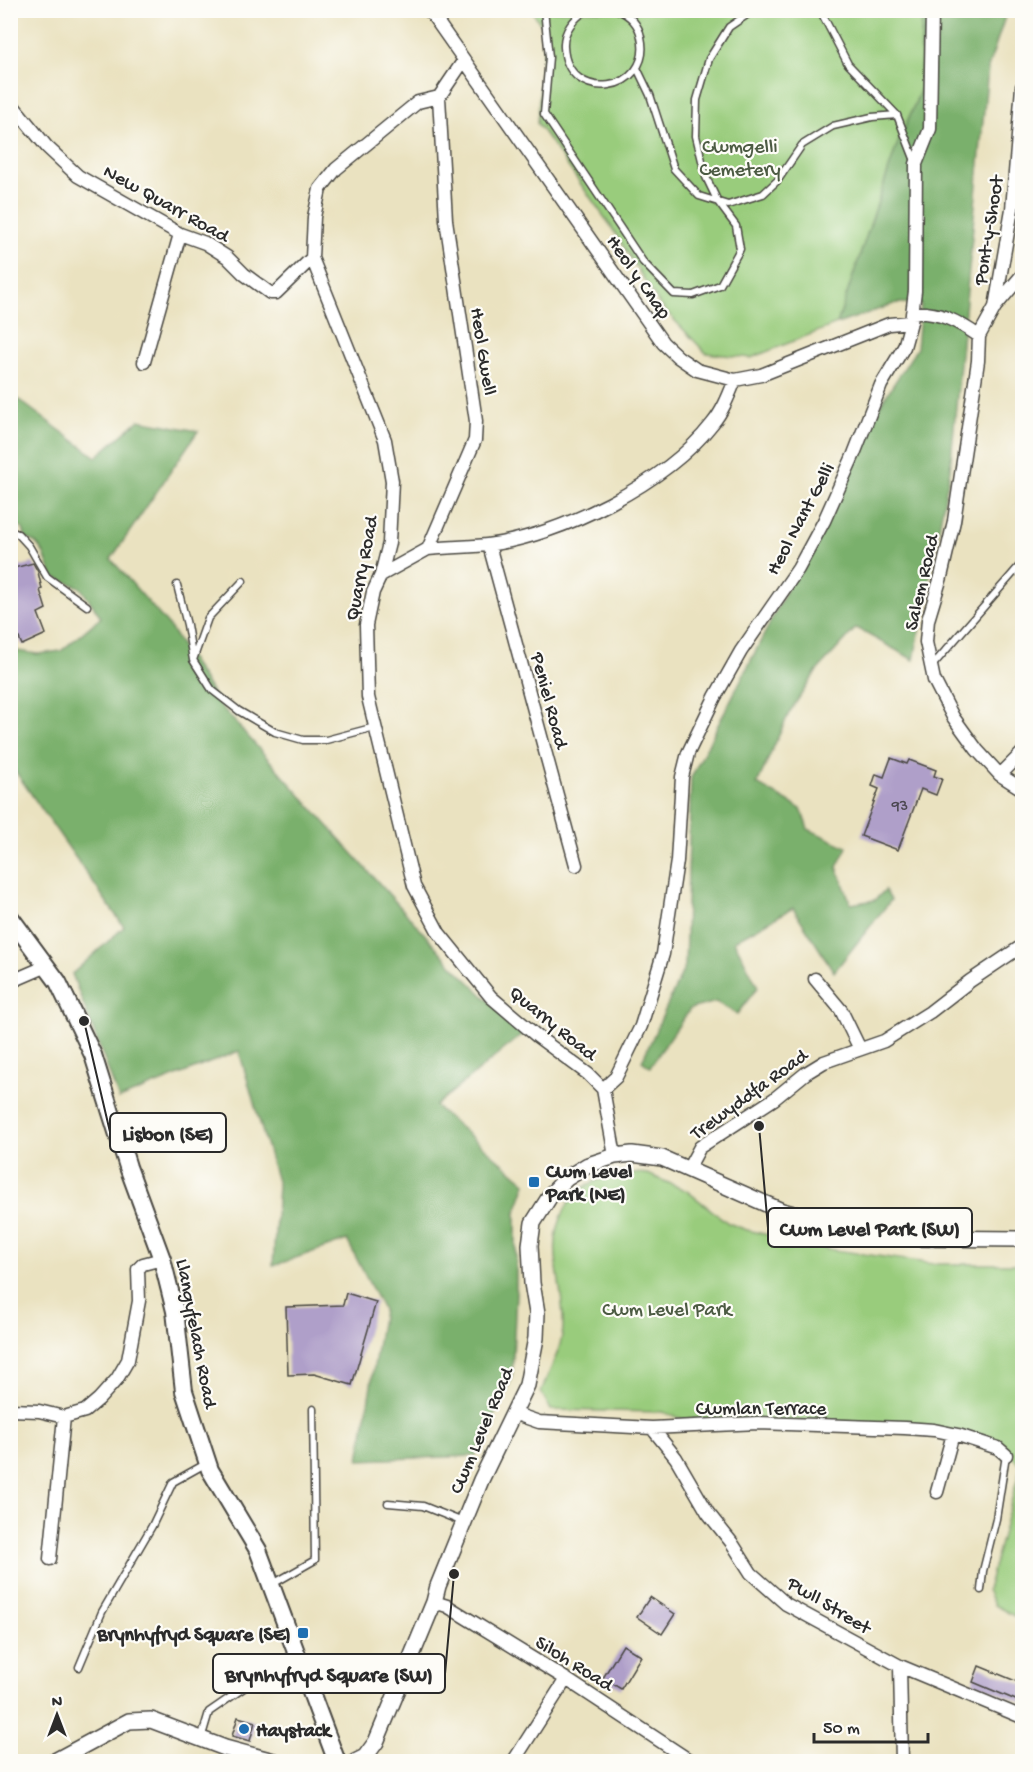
<svg xmlns="http://www.w3.org/2000/svg" width="1033" height="1772" font-family="'Gochi Hand',sans-serif">
<style>
.green{fill:#99cc7c;stroke:#627c54;stroke-width:1.5}
.forest{fill:#7ab06c;stroke:#526e4c;stroke-width:1.5}
.building{fill:#af9fc9}
.lines{fill:none;stroke-linecap:round;stroke-linejoin:round}
.service-casing{stroke:#484641;stroke-width:9}
.minor-casing{stroke:#484641;stroke-width:15}
.tertiary-casing{stroke:#484641;stroke-width:18}
.secondary-casing{stroke:#484641;stroke-width:20}
.service{stroke:#fff;stroke-width:6}
.minor{stroke:#fff;stroke-width:12}
.tertiary{stroke:#fff;stroke-width:15}
.secondary{stroke:#fff;stroke-width:16}
.poi-dot{fill:#1f6fb2;stroke:#fdfcf7;stroke-width:2}
.labels{text-anchor:middle;stroke-width:4.5;stroke-linejoin:round;paint-order:stroke}
.number-label{font-size:16px;fill:#4c4852}
.park-label{font-size:20px;fill:#4c5b43;stroke:#fdfcf7}
.street-label{font-size:20px;fill:#2b2b2b;stroke:#fdfcf7}
.poi-label{font-size:20px;font-weight:bold;fill:#2b2b2b;stroke:#fdfcf7;text-anchor:start}
.leader{fill:none;stroke:#2b2b2b;stroke-width:2}
.callout-dot{fill:#2b2b2b;stroke:#fdfcf7;stroke-width:2}
.callout{fill:#fdfcf7;stroke:#2b2b2b;stroke-width:2}
.callout-label{font-size:21px;text-anchor:middle;font-weight:bold;fill:#2b2b2b}
</style>
<rect width="100%" height="100%" fill="#fdfcf7"/>
<filter id="ink" filterUnits="userSpaceOnUse"><feTurbulence type="fractalNoise" baseFrequency=".0167" numOctaves="2"/><feDisplacementMap in="SourceGraphic" scale="12" xChannelSelector="R" yChannelSelector="G"/><feConvolveMatrix kernelMatrix="1 2 1 2 8 2 1 2 1" color-interpolation-filters="sRGB"/></filter>
<filter id="wash" filterUnits="userSpaceOnUse"><feTurbulence type="fractalNoise" baseFrequency=".008" numOctaves="4" result="noise"/><feDisplacementMap in="SourceGraphic" scale="24" xChannelSelector="R" yChannelSelector="G"/><feGaussianBlur stdDeviation="1.35" result="paint"/><feColorMatrix in="noise" values="0 0 0 0 0 0 0 0 0 0 0 0 0 0 0 0 0 1.4 0 .05"/><feComposite in="paint" operator="in"/></filter>
<g filter="url(#wash)">
<rect width="100%" height="100%" fill="#eae2c0"/>
<path class="green" d="M532,11H922L920,91L896,148L837,324L751,358L706,353L660,305L610,225L537,123L545,31Z
M624,1172L648,1174L687,1191L728,1223L747,1230L828,1249L934,1264H1022V1620L994,1605L987,1590L1021,1466L998,1442L783,1420L683,1419L662,1412L551,1410L541,1392C549,1371 562,1349 563,1327C565,1284 544,1250 565,1209C577,1185 599,1178 624,1172Z"/>
<path class="forest" d="M922,11H1007L988,68L950,470L914,660L856,628L816,672L789,713L757,784L801,809L808,829L847,847L837,867L851,904L875,900L885,890L891,900L834,972L793,908L734,941L758,987L737,1014L716,1002L690,1009L650,1067L642,1061L685,966L691,778L884,399L917,348L921,304L897,303L837,324L896,148L920,92Z
M11,394L96,457L139,420L198,431L111,559L169,626L220,705L453,966L523,1034L435,1106L526,1183L516,1212V1293L512,1378L475,1456L359,1460L383,1310L347,1240L273,1266L278,1185L239,1051L119,1099L72,974L124,927L13,768L11,769C11,756 8,741 11,729C13,718 15,710 10,700L11,650L38,654L61,651L101,617L80,587L53,577L43,552L36,543L26,538L23,529L11,520Z"/>
<g id="blocks">
<path class="building" d="M33,563L38,572L42,589L40,590L46,609L38,613L46,634L22,645L10,617V569Z
M891,758L907,764L909,760L936,770L934,776L942,779L936,795L921,789L898,850L861,836L879,789L872,786L876,774L884,777Z
M346,1293L376,1302L352,1385L314,1374L288,1375L286,1307L343,1305Z
M650,1597L675,1614L662,1634L637,1617Z
M623,1645L641,1656L621,1689L603,1678Z
M979,1666L1023,1684V1703L973,1682Z
M238,1717L255,1722L250,1741L232,1736Z"/>
</g>
</g>
<g filter="url(#ink)">
<use href="#blocks" fill-opacity="0" stroke="#484641" stroke-width="1.5"/>
<g class="lines">
<defs>
<path id="service" d="M544,10L549,57L544,114L643,262L674,294L693,295L720,285L740,249L736,226L718,202L706,177L696,136L697,100L709,59L729,27L754,10
M587,10C574,18 563,31 564,47C567,106 654,93 641,37C639,25 630,15 618,10
M820,10L848,64L897,115L915,161
M637,68L650,95L674,169L699,196L728,205L763,194L778,180L802,145L833,126L872,117L897,115
M10,531L18,534L29,546L47,577L87,606
M177,585L187,625L193,660L212,690L239,711L275,732L303,740H326L375,727
M193,660L208,618L243,581
M932,666L1022,563
M10,704V724
M388,1503L423,1506L463,1522
M271,1585L315,1560L313,1409
M981,1590L983,1571L996,1519L1006,1455
M79,1667L102,1612L152,1526L173,1482L207,1463
M201,1739L209,1712L277,1665"/>
<path id="minor" d="M429,10L663,343L678,357L697,370L735,380L761,375L889,324L911,322
M464,60L439,97L418,102L336,169L320,189L314,217L312,258L385,440L392,481L389,543L381,575L373,592L366,625L368,697L414,886L439,933L491,997L538,1037L588,1074L603,1089L615,1156
M10,102L47,147L78,176L180,234L205,243L227,257L244,274L270,293H276L312,258
M995,307L1012,209L1022,87
M912,313C939,311 957,321 979,336L978,361L954,521L941,577L928,620L926,642L934,680L953,717L977,750L1000,775L1022,789
M979,336L995,307L1022,275
M144,362L180,234
M489,545L576,865
M428,549C448,547 468,547 487,545C561,536 666,483 712,424C723,411 729,395 735,380
M381,575L428,549L475,440L476,421L446,220L439,97
M1000,775L1022,753
M815,979L841,1010L860,1049
M10,982L47,966
M603,1089L616,1077L641,1026L663,954L677,861L682,777L688,753L715,697L741,651L798,569L824,521L854,454L881,385L904,347L911,322L915,291L916,164L930,129L932,10
M688,1169L700,1147L774,1099L806,1073L824,1062L884,1041L930,1012L970,981L1022,946
M10,1410L39,1411L64,1417L85,1411L99,1399L117,1379L128,1360L139,1301L138,1269L143,1264L162,1259
M513,1413L539,1422L652,1428L758,1423L905,1428L934,1430L958,1435L998,1448L1006,1455
M652,1428L676,1458L708,1513L732,1543L751,1573L786,1604L900,1666L1022,1717
M937,1492L953,1434
M50,1559L64,1417
M434,1602L447,1606L566,1679L692,1762
M900,1666L902,1762
M513,1762L566,1679"/>
<path id="tertiary" d="M53,1762L129,1721L151,1720L225,1748L277,1762
M355,1762L365,1757L376,1742L434,1602L438,1586L481,1480L527,1385L536,1338L537,1313L532,1283L530,1245L533,1223L552,1193L567,1178L588,1165L615,1156L632,1154L662,1158L782,1211L831,1224L898,1238L1022,1239"/>
<path id="secondary" d="M10,917L58,982L93,1055L128,1167L162,1259L175,1311L184,1391L210,1470L258,1550L337,1762"/>
</defs>
<use href="#service" class="service-casing"/>
<use href="#minor" class="minor-casing"/>
<use href="#tertiary" class="tertiary-casing"/>
<use href="#secondary" class="secondary-casing"/>
<use href="#service" class="service"/>
<use href="#minor" class="minor"/>
<use href="#tertiary" class="tertiary"/>
<use href="#secondary" class="secondary"/>
</g>
</g>
<g class="poi-dot">
<rect x="528" y="1176" width="12" height="12" rx="3"/>
<rect x="297" y="1627" width="12" height="12" rx="3"/>
<circle cx="244" cy="1729" r="6"/>
</g>
<g class="labels">
<g class="number-label">
<text x="900" y="810">93</text>
</g>
<g class="park-label">
<text x="740" y="152">Cwmgelli<tspan x="740" dy="23">Cemetery</tspan></text>
<text x="667" y="1315">Cwm Level Park</text>
</g>
<g class="street-label">
<text transform="translate(167 202) rotate(29)" y="7">New Quarr Road</text>
<text transform="translate(987 230) rotate(-81)" y="7">Pont-y-Shoot</text>
<text transform="translate(640 276) rotate(55)" y="7">Heol y Cnap</text>
<text transform="translate(485 351) rotate(81)" y="7">Heol Gwell</text>
<text transform="translate(799 518) rotate(-62)" y="7">Heol Nant Gelli</text>
<text transform="translate(360 568) rotate(-79)" y="7">Quarry Road</text>
<text transform="translate(920 582) rotate(-77)" y="7">Salem Road</text>
<text transform="translate(551 700) rotate(75)" y="7">Peniel Road</text>
<text transform="translate(554 1022) rotate(39)" y="7">Quarry Road</text>
<text transform="translate(748 1093) rotate(-36)" y="7">Trewyddfa Road</text>
<text transform="translate(198 1333) rotate(79)" y="7">Llangyfelach Road</text>
<text x="761" y="1414">Cwmlan Terrace</text>
<text transform="translate(480 1430) rotate(-67)" y="7">Cwm Level Road</text>
<text transform="translate(830 1604) rotate(31)" y="7">Pwll Street</text>
<text transform="translate(575 1662) rotate(32)" y="7">Siloh Road</text>
</g>
<g class="poi-label">
<text x="546" y="1177">Cwm Level<tspan x="546" dy="23">Park (NE)</tspan></text>
<text x="291" y="1640" text-anchor="end">Brynhyfryd Square (SE)</text>
<text x="256" y="1736">Haystack</text>
</g>
</g>
<path class="leader" d="M84 1021L110 1132M759 1126L768 1228M454 1574L445 1674"/>
<g class="callout-dot">
<circle cx="84" cy="1021" r="6"/>
<circle cx="759" cy="1126" r="6"/>
<circle cx="454" cy="1574" r="6"/>
</g>
<g class="callout">
<rect x="110" y="1113" width="116" height="39" rx="6"/>
<rect x="768" y="1208" width="204" height="39" rx="6"/>
<rect x="213" y="1654" width="232" height="39" rx="6"/>
</g>
<g class="callout-label">
<text x="168" y="1140">Lisbon (SE)</text>
<text x="870" y="1235">Cwm Level Park (SW)</text>
<text x="329" y="1681">Brynhyfryd Square (SW)</text>
</g>
<rect width="1033" height="1772" fill="none" stroke="#fdfcf7" stroke-width="36"/>
<g transform="translate(57 1715)" stroke="#fdfcf7" stroke-width="4.5" paint-order="stroke">
<path d="M0-4.5L10 22L0 15L-10 22Z" fill="#2b2b2b"/>
<text y="-9" font-size="16" font-weight="bold" text-anchor="middle" fill="#2b2b2b">N</text>
</g>
<path d="M814 1733v9h114v-9" fill="none" stroke="#2b2b2b" stroke-width="3"/>
<text x="823" y="1733" font-size="18" fill="#2b2b2b" stroke="#fdfcf7" stroke-width="4.5" paint-order="stroke">50 m</text>
</svg>
